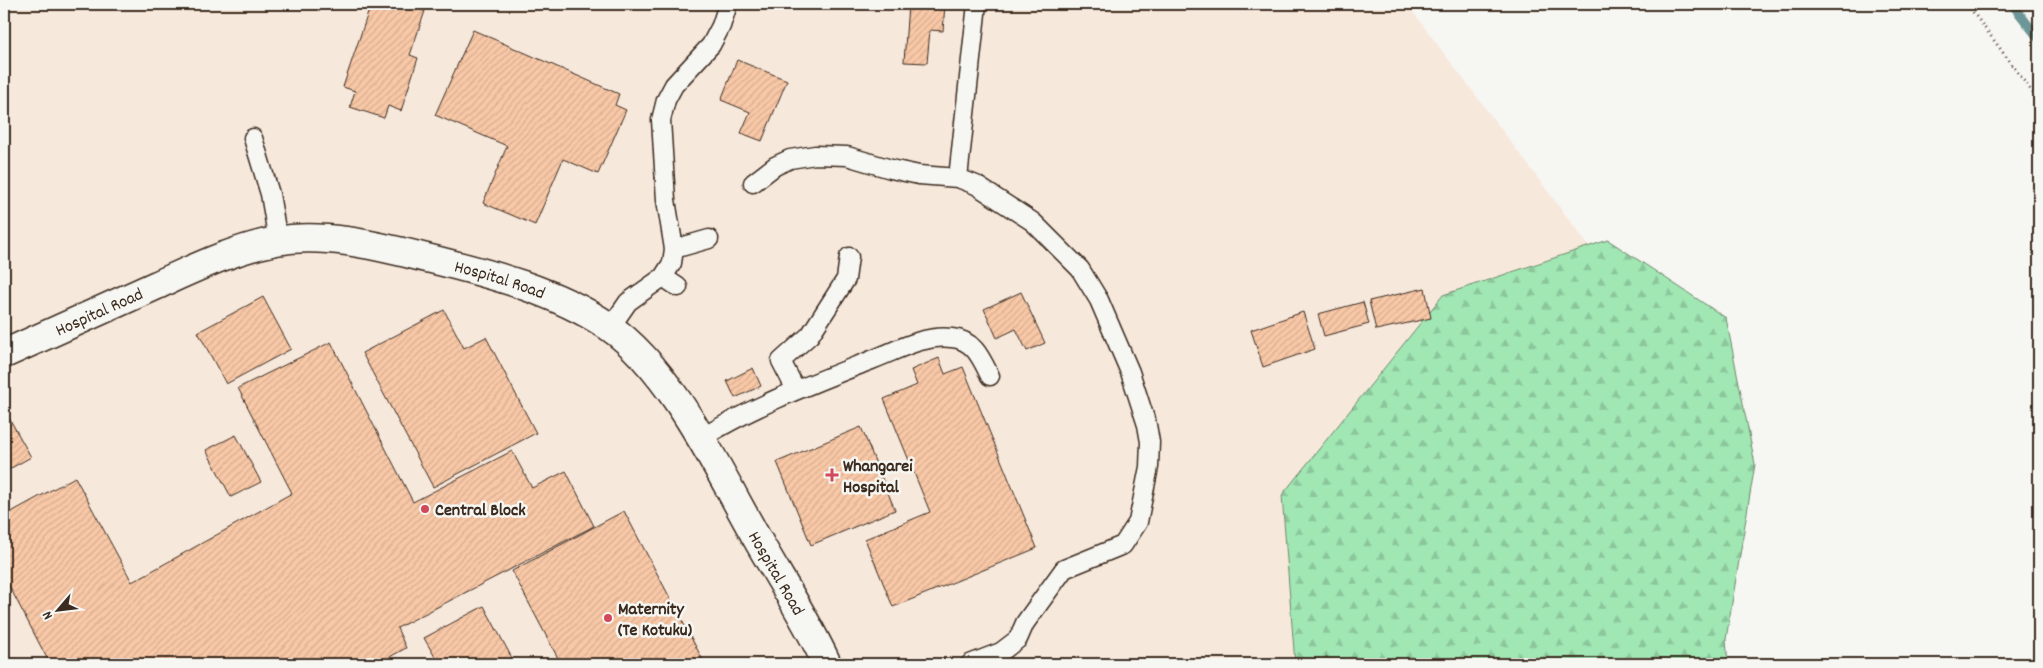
<svg xmlns="http://www.w3.org/2000/svg" width="2043" height="668" font-family="Dekko,sans-serif">
<style>
.built{fill:#f7e8dc}
.forest{fill:url(#forest-firs);stroke:#6e8869}
.lines{fill:none;stroke-linecap:round;stroke-linejoin:round}
.stream{stroke:#6d9698;stroke-width:9}
.building{fill:url(#building-hatch);stroke:#3b2a1e}
.service-casing{stroke:#3b2a1e;stroke-width:21}
.minor-casing{stroke:#3b2a1e;stroke-width:31}
.path{stroke:#3b2a1e;stroke-width:3;stroke-dasharray:1 4;stroke-linecap:butt}
.service{stroke:#f6f6f2;stroke-width:18}
.minor{stroke:#f6f6f2;stroke-width:28}
.poi-dot{fill:#d1495b;stroke:#f6f6f2;stroke-width:2}
.labels{text-anchor:middle;stroke-width:5;stroke-linejoin:round;paint-order:stroke}
.street-label{font-size:18px;fill:#3b2a1e;stroke:#f6f6f2}
.poi-label{font-size:18px;font-weight:bold;fill:#3b2a1e;stroke:#f6f6f2;text-anchor:start}
</style>
<defs>
<pattern id="forest-firs" width="22" height="20" patternUnits="userSpaceOnUse" patternTransform="scale(1.25)"><rect width="22" height="20" fill="#a0e7b4"/><path d="M5 1l3.5 6h-7zM16 11l3.5 6h-7z" fill="#8bc69a"/></pattern>
<pattern id="building-hatch" width="6" height="6" patternUnits="userSpaceOnUse" patternTransform="scale(1.25)"><rect width="6" height="6" fill="#f8c8a7"/><path d="M-1 1l2-2M0 6l6-6M5 7l2-2" fill="none" stroke="#d6ac8f"/></pattern>
</defs>
<rect width="100%" height="100%" fill="#f6f6f2"/>
<filter id="ink" filterUnits="userSpaceOnUse"><feTurbulence type="fractalNoise" baseFrequency=".02" numOctaves="2"/><feDisplacementMap in="SourceGraphic" scale="10" xChannelSelector="R" yChannelSelector="G"/><feConvolveMatrix kernelMatrix="1 2 1 2 8 2 1 2 1" color-interpolation-filters="sRGB"/></filter>
<g filter="url(#ink)">
<path class="built" d="M4,4H1407L1619,286L1702,664H4Z"/>
<path class="forest" d="M1608,240L1726,318L1755,464L1726,639L1728,664H1295L1282,495L1443,295Z"/>
<g class="lines">
<path class="stream" d="M2012,4L2039,39"/>
</g>
<path class="building" d="M371,4H402L425,11L410,55L418,58L401,111L388,106L384,118L350,107L355,91L343,87Z
M908,4H945L943,31L930,30L927,63L904,62Z
M473,30L619,94L615,105L626,110L598,174L563,159L535,225L483,203L507,146L435,115Z
M737,60L787,80L762,141L741,133L750,112L721,100Z
M1425,288L1431,318L1376,330L1369,301Z
M1021,292L1045,343L1027,351L1016,329L997,338L984,309Z
M263,297L291,349L226,384L198,332Z
M1363,302L1369,324L1324,336L1318,314Z
M444,310L464,348L486,337L536,433L433,487L362,353Z
M1303,312L1315,349L1263,367L1251,330Z
M331,342L413,502L512,451L532,488L566,471L594,526L397,628L406,648L377,664H50L4,576V516L75,477L132,582L292,493L238,388Z
M939,358L945,374L963,367L1037,548L893,607L865,539L930,512L884,399L917,385L911,370Z
M753,368L761,386L735,398L727,381Z
M4,409L31,457L4,472Z
M861,427L895,510L811,545L777,462Z
M236,435L261,482L231,497L206,450Z
M624,511L705,664H561L512,571Z
M484,606L513,660L504,664H439L424,638Z"/>
<g class="lines">
<defs>
<path id="service" d="M253,138L270,194L278,241
M958,178L977,4
M753,183L775,166L790,159L815,155L847,156L891,169L919,175L958,178L976,185L1033,222L1080,269L1099,300L1130,372L1147,425L1150,442L1149,467L1138,522L1123,545L1064,569L1025,623L1018,639L1001,652L970,664
M674,249L709,239
M663,277L678,287
M610,328L628,302L663,277L672,263L674,249L666,200L661,120L666,100L674,85L711,45L721,26L728,4
M796,390L781,361L810,335L846,279L849,257
M700,439C753,406 811,384 869,361C894,352 924,334 952,338C974,340 981,358 990,376"/>
<g id="minor">
<path id="s1" d="M4,354C55,331 106,308 157,285C195,268 234,249 276,241C327,232 381,247 431,259C491,274 556,291 608,326C672,370 717,468 755,535C779,578 807,620 827,664"/>
</g>
</defs>
<use href="#service" class="service-casing"/>
<use href="#minor" class="minor-casing"/>
<path class="path" d="M1967,4L2039,101"/>
<use href="#service" class="service"/>
<use href="#minor" class="minor"/>
</g>
</g>
<g class="poi-dot">
<path d="M829.5 467.5h5v5h5v5h-5v5h-5v-5h-5v-5h5z"/>
<circle cx="425" cy="509" r="5"/>
<circle cx="608" cy="618" r="5"/>
</g>
<g class="labels">
<g class="street-label">
<text dy="6" stroke="none"><textPath href="#s1" startOffset="524">Hospital Road</textPath></text>
<text dy="6" stroke="none"><textPath href="#s1" startOffset="104">Hospital Road</textPath></text>
<text dy="6" stroke="none"><textPath href="#s1" startOffset="944">Hospital Road</textPath></text>
</g>
<g class="poi-label">
<text x="843" y="471">Whangarei<tspan x="843" dy="21">Hospital</tspan></text>
<text x="435" y="515">Central Block</text>
<text x="618" y="614">Maternity<tspan x="618" dy="21">(Te Kotuku)</tspan></text>
</g>
</g>
<rect width="2043" height="668" fill="none" stroke="#f6f6f2" stroke-width="20"/>
<rect x="10" y="10" width="2023" height="648" fill="none" stroke="#3b2a1e" stroke-width="2" filter="url(#ink)"/>
<g transform="translate(58 610) rotate(242)" stroke="#f6f6f2" stroke-width="4" paint-order="stroke">
<path d="M0-4L9 19L0 12L-9 19Z" fill="#3b2a1e"/>
<text y="-8" font-size="14" font-weight="bold" text-anchor="middle" fill="#3b2a1e">N</text>
</g>
</svg>
